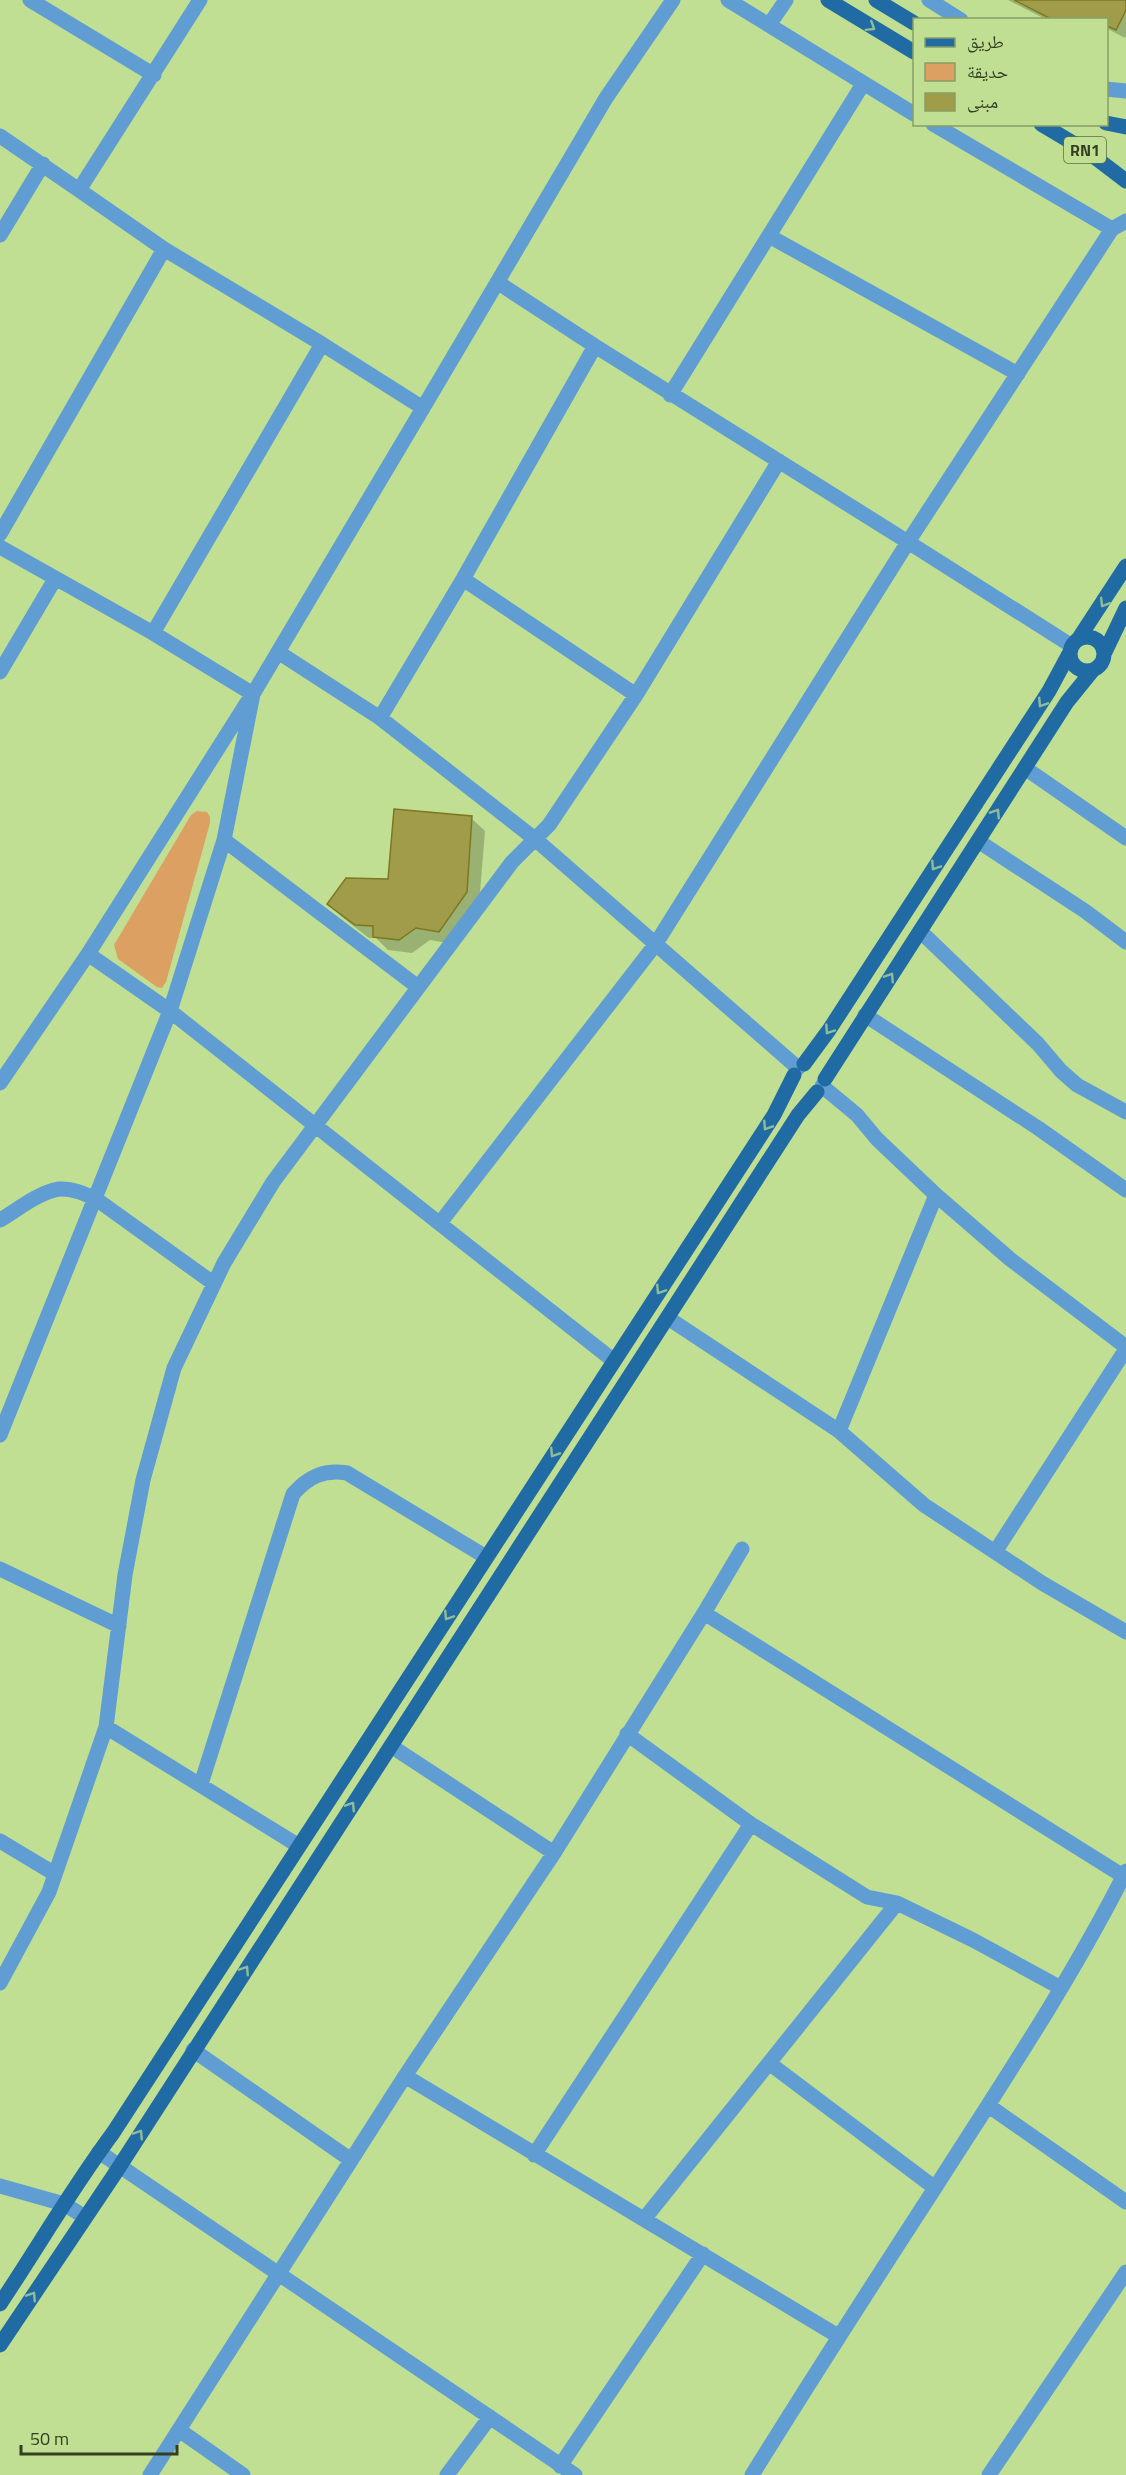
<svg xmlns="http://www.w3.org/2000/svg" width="1126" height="2475" font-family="'Titillium Web','Noto Naskh Arabic',sans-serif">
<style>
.park{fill:#dca062}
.shadow{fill:#0003}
.building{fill:#a09c49;stroke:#7d7821;stroke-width:1.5}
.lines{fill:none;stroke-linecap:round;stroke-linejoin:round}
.minor{stroke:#609dd2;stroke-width:15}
.major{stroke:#206ba4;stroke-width:15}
.oneway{stroke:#90bc97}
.labels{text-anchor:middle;stroke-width:4.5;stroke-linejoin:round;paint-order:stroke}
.shield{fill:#c0df92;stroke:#5d6f42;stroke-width:1.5}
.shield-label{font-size:16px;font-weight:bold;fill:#333f20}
</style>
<rect width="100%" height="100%" fill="#c0df92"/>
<path class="park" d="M197,811L207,812L210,817V823L166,982L162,988L157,987L118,959L114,945L191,815Z"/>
<path class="shadow" d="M1008,0H1118L1126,4V36L1125,38L1106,28V20H1047Z
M471,818L485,831L479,905L453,944L430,940L412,953L388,950L376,938H369L342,917L329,904L389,880Z"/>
<path class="building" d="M1014,0H1126V10L1116,30L1107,26V20H1053Z
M394,809L472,816L467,892L439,932L416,928L399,940L373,937V926L355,925L327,904L346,878L388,879Z"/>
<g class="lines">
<path class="minor" d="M30,0L154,75
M728,0L914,114
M929,0L961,20
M769,25L786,0
M1106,89L1126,91
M933,124L1112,229
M0,136L79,190L200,0
M0,235L43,164
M769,236L1018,374
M497,282L595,346
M670,395L863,84
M423,408L606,98L673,0
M0,534L164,249
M0,547L153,633L253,694L423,408L322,344L164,249L79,190
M463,579L636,695
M153,633L322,344
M1072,646L908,542L1112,229L1126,221
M278,652L380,718L535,839L798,1068
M0,672L55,579
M380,718L463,579L595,346L908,542L655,945L440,1223
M1025,768L1126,838
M224,840L418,987
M978,841L1085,911L1126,942
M920,931L1038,1044L1061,1071L1077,1085L1126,1112
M88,954L170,1011L614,1361
M865,1015L1038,1128L1126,1190
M0,1083L88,954L248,701
M822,1086L857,1115L877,1139L936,1195L1010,1259L1126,1347
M0,1220C17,1210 39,1192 59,1189C72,1188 85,1194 96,1199L213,1283
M668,1318L839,1431L924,1505L1042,1583L1126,1632
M839,1431L936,1195
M0,1435L170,1011L224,840L253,694
M742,1549L704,1613L1123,1876
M995,1552L1126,1349
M0,1569L119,1626
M106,1727L299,1846
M627,1734L751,1824L867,1897L897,1903L973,1940L1061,1988
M391,1746L554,1853
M201,1784L293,1494C308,1477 324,1469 347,1473L486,1557
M0,1841L55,1874
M0,1983L49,1892L106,1727L125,1575L143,1480L174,1368L224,1263L273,1182L512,862L549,825L636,695L779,461
M193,2050L351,2160
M769,2063L935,2188
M405,2076L838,2336
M989,2106L1126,2202
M99,2152L575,2475
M534,2155L751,1824
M0,2186L64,2204L85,2217
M645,2218L897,1903
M179,2430L243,2475
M560,2466L703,2254
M150,2475L405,2076L554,1853L704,1613
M447,2475L490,2417
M752,2475C811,2380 872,2285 933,2191C1000,2086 1070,1982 1126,1871
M989,2475L1126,2272"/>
<path class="major" d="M828,0L914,52
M876,0L914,23
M1106,123L1126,127
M1041,124L1088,152L1126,181
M1070 654a17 17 0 1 1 34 0a17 17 0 1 1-34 0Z
M1079,638L1126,566
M1105,652L1126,608
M804,1064L829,1030L1049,691L1070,652
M825,1079L1067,702L1093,670
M0,2304C38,2247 72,2188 113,2133L774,1115L794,1075
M0,2345L114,2175L798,1115L817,1092"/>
</g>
<defs><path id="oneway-chevron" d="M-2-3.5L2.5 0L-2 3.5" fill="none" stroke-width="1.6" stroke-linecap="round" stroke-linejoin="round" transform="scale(1.5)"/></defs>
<g class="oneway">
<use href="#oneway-chevron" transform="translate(871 27) rotate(32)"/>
<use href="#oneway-chevron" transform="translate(1104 603) rotate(122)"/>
<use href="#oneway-chevron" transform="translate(1042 703) rotate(123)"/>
<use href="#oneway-chevron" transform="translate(996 813) rotate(-57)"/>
<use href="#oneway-chevron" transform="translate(935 866) rotate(123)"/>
<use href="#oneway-chevron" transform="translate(890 977) rotate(-57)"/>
<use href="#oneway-chevron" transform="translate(829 1030) rotate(124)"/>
<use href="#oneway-chevron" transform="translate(767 1126) rotate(123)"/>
<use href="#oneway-chevron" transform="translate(660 1290) rotate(123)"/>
<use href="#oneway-chevron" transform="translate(554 1453) rotate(123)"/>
<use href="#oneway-chevron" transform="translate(448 1616) rotate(123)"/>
<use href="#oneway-chevron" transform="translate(351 1806) rotate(-57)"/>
<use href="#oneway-chevron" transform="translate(245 1970) rotate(-57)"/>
<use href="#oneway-chevron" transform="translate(139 2134) rotate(-57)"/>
<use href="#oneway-chevron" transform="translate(32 2296) rotate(-57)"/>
</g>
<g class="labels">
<rect class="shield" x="1064" y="137" width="42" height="26" rx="4.5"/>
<g class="shield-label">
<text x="1085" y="156">RN1</text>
</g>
</g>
<rect x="913" y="18" width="195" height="108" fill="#c0df92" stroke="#889f64" stroke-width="1.5"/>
<rect x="925" y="38" width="30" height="9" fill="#206ba4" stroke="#889f64" stroke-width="1.5"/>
<text x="967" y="48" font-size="18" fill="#333f20">طريق</text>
<rect x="925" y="63" width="30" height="18" fill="#dca062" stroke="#889f64" stroke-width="1.5"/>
<text x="967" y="78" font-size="18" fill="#333f20">حديقة</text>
<rect x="925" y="93" width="30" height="18" fill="#a09c49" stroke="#889f64" stroke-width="1.5"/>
<text x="967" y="108" font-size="18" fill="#333f20">مبنى</text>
<path d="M21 2445v9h156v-9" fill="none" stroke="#333f20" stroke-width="3"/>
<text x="30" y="2445" font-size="18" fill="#333f20" stroke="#c0df92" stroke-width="4.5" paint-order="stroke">50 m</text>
</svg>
